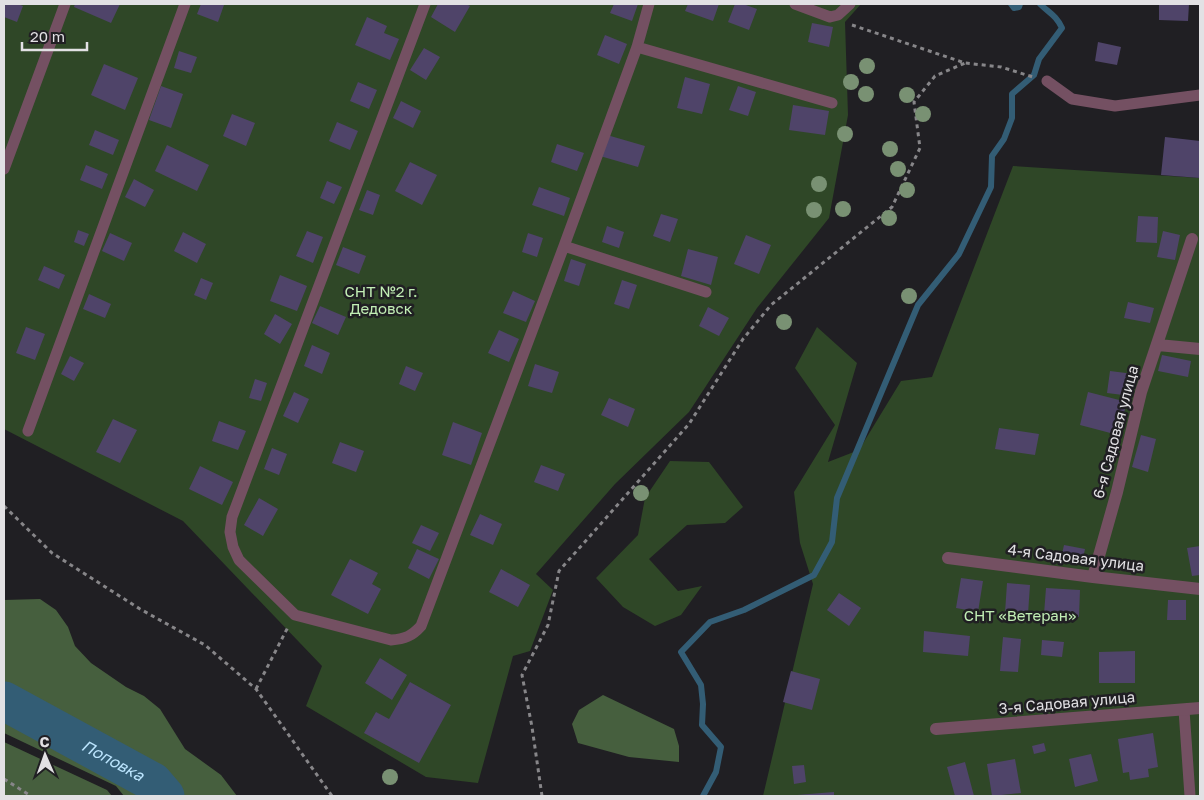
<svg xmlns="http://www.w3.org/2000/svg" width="1204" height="800" font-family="'Golos Text',sans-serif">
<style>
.green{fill:#2f4727}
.forest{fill:#465f3e}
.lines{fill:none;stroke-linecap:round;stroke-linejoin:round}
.stream{stroke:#335d75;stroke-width:6}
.river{stroke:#335d75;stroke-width:39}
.building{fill:#4f4469}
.path{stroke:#878689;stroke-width:3;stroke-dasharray:4 4;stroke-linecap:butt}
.lane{stroke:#745062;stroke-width:11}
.street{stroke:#745062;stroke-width:12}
.tree{fill:#799173}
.labels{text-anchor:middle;stroke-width:5;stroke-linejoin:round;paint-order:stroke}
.park-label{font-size:15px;fill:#c2efb5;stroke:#201f23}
.street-label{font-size:15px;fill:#e2e1e4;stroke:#201f23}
.water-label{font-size:16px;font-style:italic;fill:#bbe4fd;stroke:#201f23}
</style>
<rect width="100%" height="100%" fill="#201f23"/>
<path class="green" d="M4,4H861L845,22L848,115L829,218L757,308L689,412L615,484L536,574L553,590L530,651L513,656L478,783L426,777L306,706L322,666L183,521L4,429Z
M1013,166L1200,178V796H763L813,584L800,543L794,492L835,425L795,368L817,327L857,363L828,462L859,450L901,381L932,377Z
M670,461L709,462L743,507L725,523L687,525L649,559L678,591L702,586L681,615L655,626L623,607L596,578L638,535L645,498Z"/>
<path class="forest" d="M40,599L56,610L68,627L75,646L91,663L126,687L144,696L160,709L185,749L221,775L237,796H124L116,786L4,733V600Z
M603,695L674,729L679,746V762L629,757L578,743L572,724L579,710Z
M4,742L107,790L112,796H4Z"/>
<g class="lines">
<path class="stream" d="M1011,4L1014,8L1019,7L1020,4
M703,796L716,772L721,747L702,725L703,704L701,685L681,652L710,622L744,610L814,575L832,542L837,498L918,305L959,254L991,187L992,156L1004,139L1012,118V94L1034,75L1039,59L1062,28C1056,15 1049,13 1040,4"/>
<path class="river" id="s1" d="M4,701L153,782L165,796"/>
</g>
<path class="building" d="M4,4H18L23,6L17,22L4,17Z
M75,4H120L111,23L74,7Z
M201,4L224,5L218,22L197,14Z
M438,4H466L470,6L455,32L431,17Z
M614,4H638L632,21L610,13Z
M688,4H719L713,21L685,11Z
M735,4H743L757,9L749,30L728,22Z
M1159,4H1189L1188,21L1159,20Z
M367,17L387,26L384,33L399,39L390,60L355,45Z
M812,23L833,27L829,47L808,42Z
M605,35L627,44L619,64L597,55Z
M1098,42L1121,47L1117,65L1095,61Z
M424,48L440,57L426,80L410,70Z
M179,51L197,57L191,73L174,68Z
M104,64L138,78L125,110L91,95Z
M685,77L710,84L702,114L677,108Z
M358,82L377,90L369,109L350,101Z
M161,86L183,94L171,128L149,120Z
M738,86L756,92L748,116L729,110Z
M401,101L421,111L413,128L393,118Z
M793,105L829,111L825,135L789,130Z
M232,114L255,123L246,146L223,136Z
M337,122L358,131L350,150L329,141Z
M95,130L119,140L113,155L89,145Z
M607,135L645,146L638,167L600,156Z
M1165,137L1200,141V178L1161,175Z
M557,144L584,153L577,171L551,162Z
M167,145L209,165L197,191L155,171Z
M410,162L437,175L422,205L395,191Z
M86,165L108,174L102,189L80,180Z
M134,179L154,190L145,207L125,197Z
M327,181L342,187L334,204L320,198Z
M539,187L570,198L564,216L532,205Z
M367,190L380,195L373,215L359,210Z
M661,214L678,219L670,242L653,236Z
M1138,216L1158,217L1157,243L1136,242Z
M607,226L624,232L619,248L602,242Z
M78,230L89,234L84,246L74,242Z
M307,231L323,237L313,263L296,256Z
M1163,231L1180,235L1175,260L1157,257Z
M183,232L206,244L197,263L174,251Z
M110,233L132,243L124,261L102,251Z
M528,233L543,238L537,257L522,252Z
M746,235L771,245L759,274L734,264Z
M343,247L366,256L359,274L336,265Z
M688,249L718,257L711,285L681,276Z
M571,259L586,264L579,286L564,281Z
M44,266L65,275L59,289L38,280Z
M280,275L307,286L297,311L270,301Z
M201,278L213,283L206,300L194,295Z
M622,280L637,285L629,309L614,304Z
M513,291L535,301L526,322L503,313Z
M89,294L111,304L105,318L83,309Z
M1128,302L1154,308L1150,323L1124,318Z
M320,306L346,317L338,335L312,323Z
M708,307L729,318L719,336L699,326Z
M275,314L292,324L280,344L264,334Z
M26,327L45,334L35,360L16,353Z
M499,330L519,339L509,362L488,353Z
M312,345L330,353L322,374L304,366Z
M1162,355L1191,361L1188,377L1158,371Z
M70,356L84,363L74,381L61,374Z
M535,364L559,372L552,393L528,386Z
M406,366L423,373L415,391L399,384Z
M1110,371L1134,374L1131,396L1107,393Z
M255,379L267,383L261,401L249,398Z
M294,392L309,399L298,423L283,416Z
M1088,392L1127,402L1118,435L1080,425Z
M609,398L635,409L628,427L601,415Z
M113,419L137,430L120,463L96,452Z
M219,421L246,431L238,450L212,441Z
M453,422L482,433L471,465L442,455Z
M999,428L1039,434L1035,455L995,449Z
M1141,435L1156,439L1148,472L1132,467Z
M340,442L364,451L356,472L332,463Z
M272,448L287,454L279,475L264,469Z
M541,465L565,474L558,491L534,482Z
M200,466L233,482L222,505L189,489Z
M259,498L278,509L263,536L244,525Z
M480,514L502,524L493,545L470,535Z
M421,525L439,533L430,551L412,543Z
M1064,545L1085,549L1082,563L1061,558Z
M1200,546V575L1192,576L1187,548Z
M417,549L439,559L429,579L408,568Z
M350,559L378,573L372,584L381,589L368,614L331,595Z
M501,569L530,585L518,607L489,592Z
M961,578L983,581L978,612L956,608Z
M1007,583L1030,585L1028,614L1005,613Z
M1046,588L1080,590L1079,617L1044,614Z
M839,593L861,608L849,626L827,610Z
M1168,600H1186V620H1167Z
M924,631L970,636L968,656L923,652Z
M1003,637L1021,639L1018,672L1000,671Z
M1042,640L1064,642L1062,657L1041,655Z
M1135,651V683H1099V652Z
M380,658L407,675L392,700L365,683Z
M791,671L820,679L812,710L783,702Z
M410,682L451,705L419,763L364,733L376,712L389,719Z
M1153,733L1158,767L1148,769L1149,777L1130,780L1129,772L1123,773L1118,739Z
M1044,743L1046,751L1034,754L1032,746Z
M1091,754L1098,781L1075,787L1069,759Z
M1015,759L1021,793L992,796L987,764Z
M965,762L974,796H955L947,767Z
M804,765L806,782L794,784L792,766Z
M834,792V796H797V795Z"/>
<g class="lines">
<path class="path" d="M852,25L965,63L1001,67L1033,77
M4,506L52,553L140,609L205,645L256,689L332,796
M256,689L288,627
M4,779L31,796
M542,796L532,727L522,675L548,625L559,571L689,424L743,339L771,305L892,207L920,148L914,102L935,76L965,63"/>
<path class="lane" d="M425,4L232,517L230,532L233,547L239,560L295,615L391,640C405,639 412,636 421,626L564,246L637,47L649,4
M795,4L830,17L838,15L850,4
M637,47L832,103
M1047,81L1072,99L1115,106L1200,95
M4,169L65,4
M564,246L706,292
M28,431L185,4
M1184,710L1190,796"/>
<path class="street" d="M1158,345L1200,349
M948,558L1093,577L1200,589
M1093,577L1117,492L1141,392L1192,239
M936,729L1200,708"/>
</g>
<g class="tree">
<circle cx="867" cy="66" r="8"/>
<circle cx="851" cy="82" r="8"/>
<circle cx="866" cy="94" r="8"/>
<circle cx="907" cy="95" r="8"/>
<circle cx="923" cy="114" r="8"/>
<circle cx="845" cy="134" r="8"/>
<circle cx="890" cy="149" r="8"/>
<circle cx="898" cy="169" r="8"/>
<circle cx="819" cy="184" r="8"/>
<circle cx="907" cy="190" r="8"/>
<circle cx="843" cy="209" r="8"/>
<circle cx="814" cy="210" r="8"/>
<circle cx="889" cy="218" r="8"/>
<circle cx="909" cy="296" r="8"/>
<circle cx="784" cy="322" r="8"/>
<circle cx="641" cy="493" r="8"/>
<circle cx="390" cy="777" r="8"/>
</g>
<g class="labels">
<g class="park-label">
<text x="381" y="297">СНТ №2 г.<tspan x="381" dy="17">Дедовск</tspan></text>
<text x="1020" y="621">СНТ «Ветеран»</text>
</g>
<g class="street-label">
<text transform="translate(1116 432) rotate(-75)" y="5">6-я Садовая улица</text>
<text transform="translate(1076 558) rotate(7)" y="5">4-я Садовая улица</text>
<text transform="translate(1067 703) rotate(-5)" y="5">3-я Садовая улица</text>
</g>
<g class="water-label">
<text dy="6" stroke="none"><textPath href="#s1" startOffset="124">Поповка</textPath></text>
</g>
</g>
<rect width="1204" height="800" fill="none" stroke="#e2e1e4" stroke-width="10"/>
<g transform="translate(45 755) rotate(358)" stroke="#201f23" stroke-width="4" paint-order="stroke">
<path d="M0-4L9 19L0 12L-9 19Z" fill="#e2e1e4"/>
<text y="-8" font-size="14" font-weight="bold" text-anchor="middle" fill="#e2e1e4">С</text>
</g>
<path d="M22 42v8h65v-8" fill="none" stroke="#e2e1e4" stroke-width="2.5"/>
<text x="30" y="42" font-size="15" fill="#e2e1e4" stroke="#201f23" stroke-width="4" paint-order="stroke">20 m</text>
</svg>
